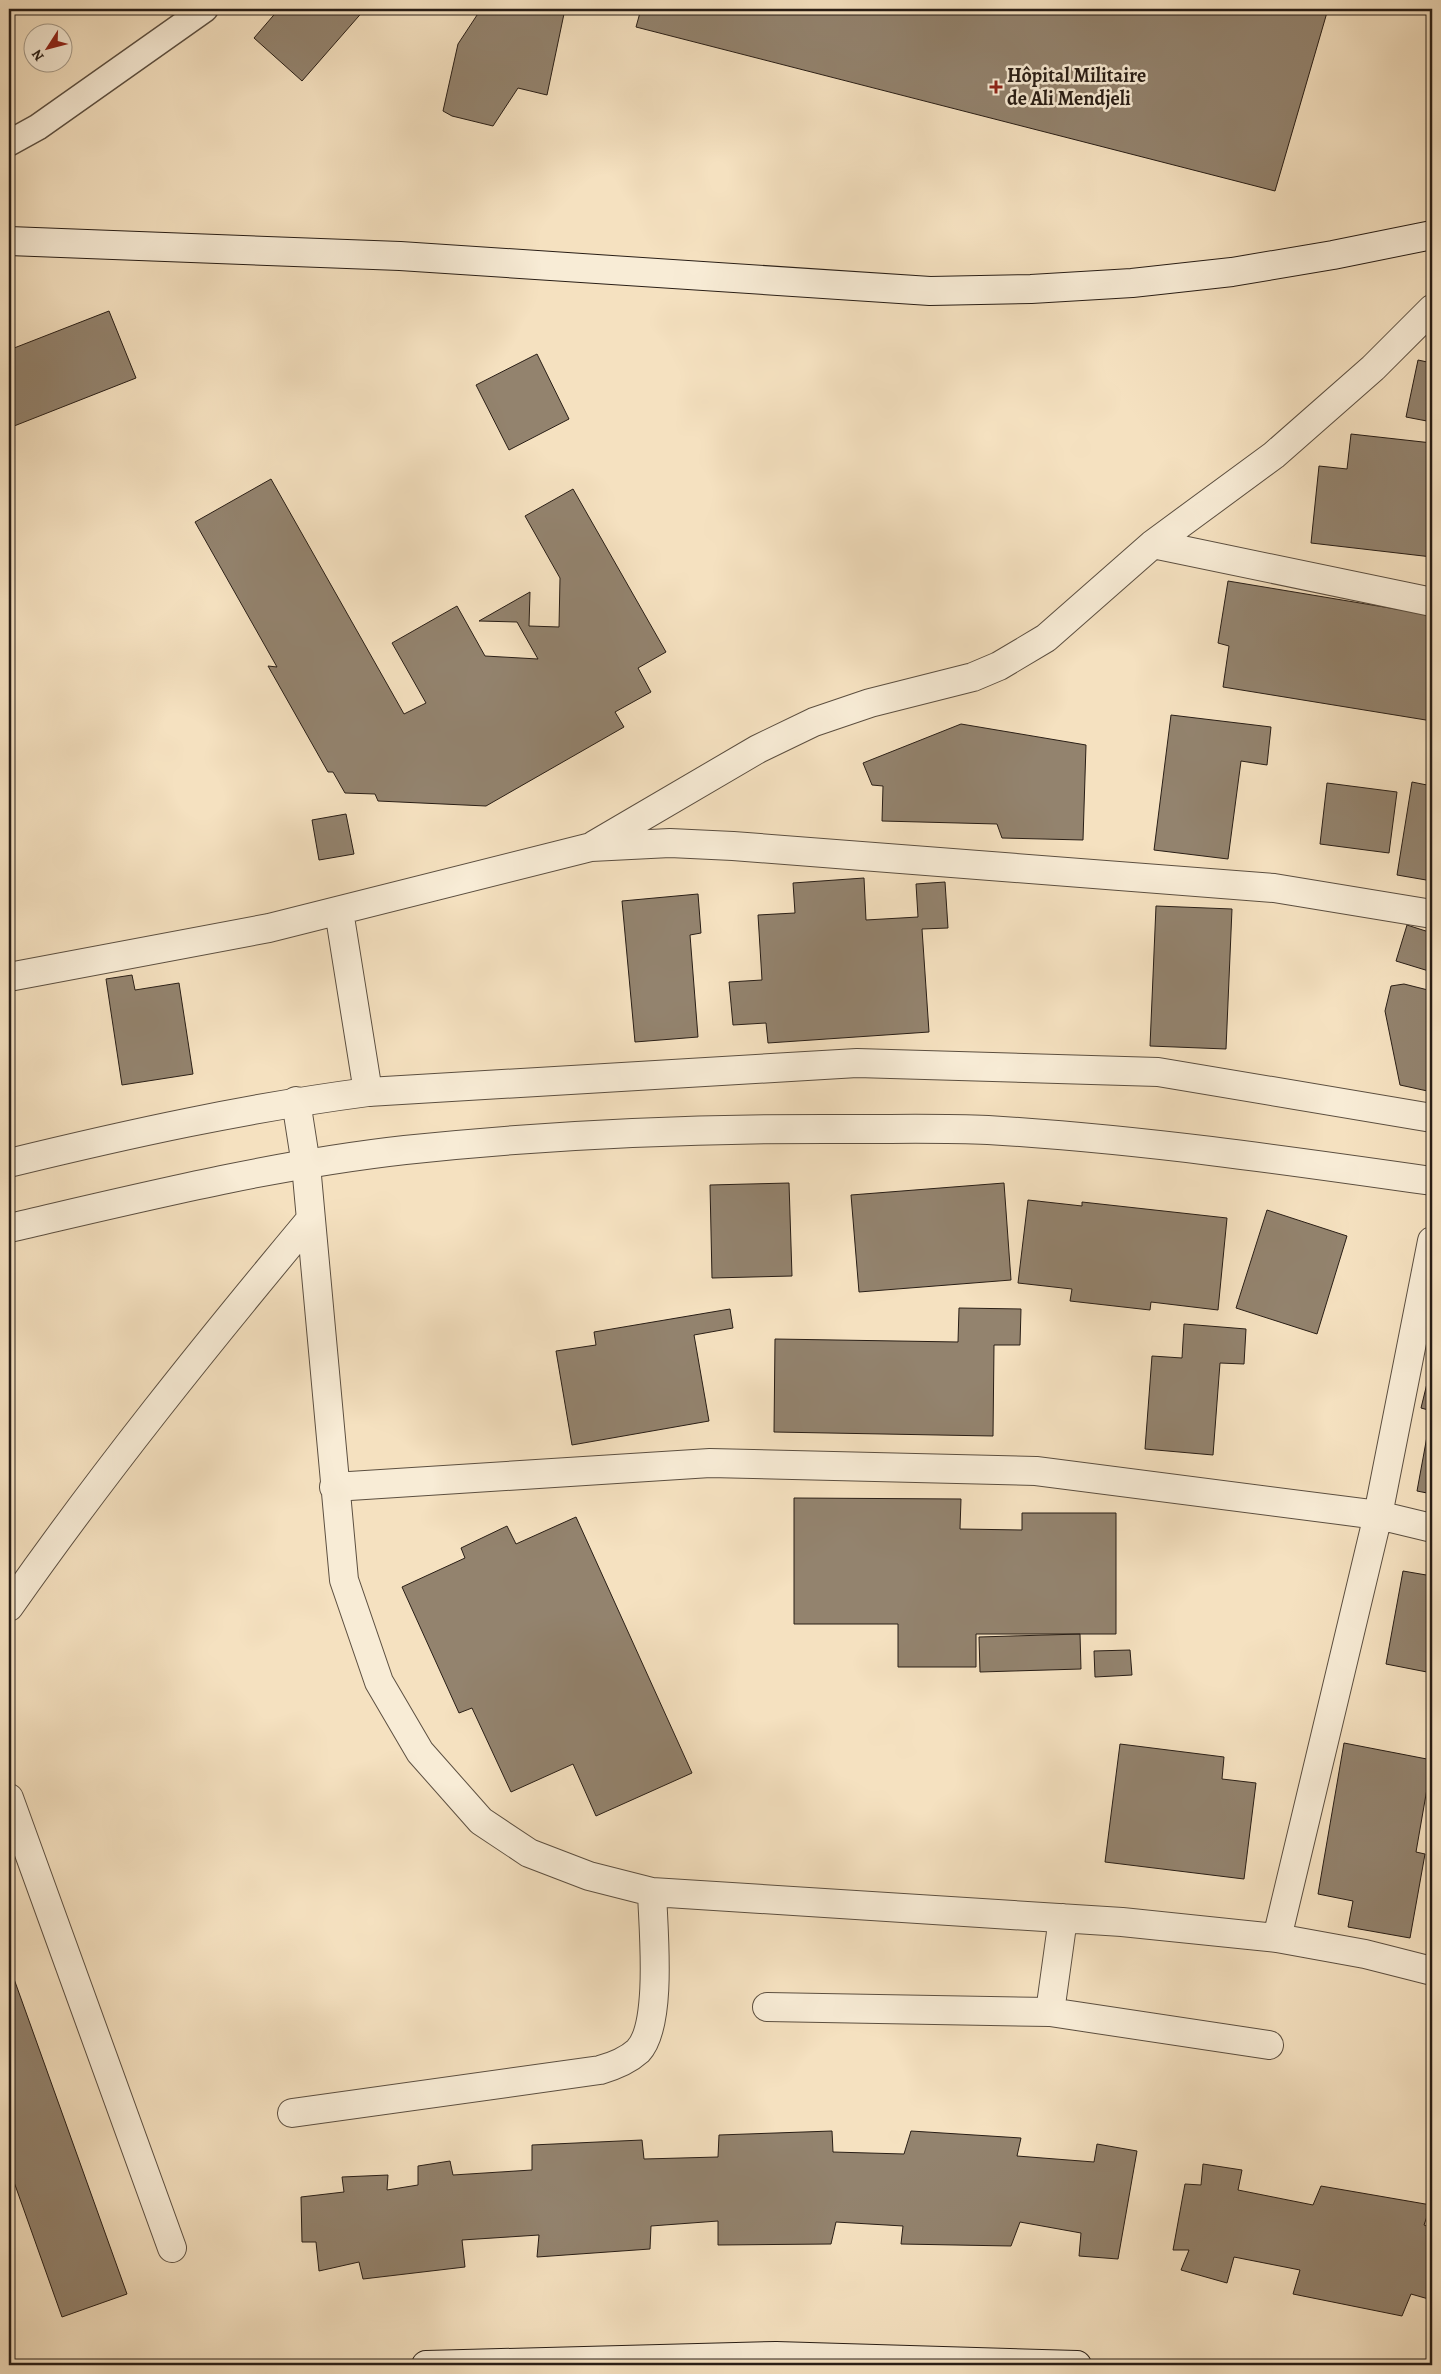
<svg xmlns="http://www.w3.org/2000/svg" width="1441" height="2374" font-family="Alegreya,serif">
<style>
.building{fill:#93836e;stroke:#291e16}
.lines{fill:none;stroke-linecap:round;stroke-linejoin:round}
.service-casing{stroke:#5c4f40;stroke-width:28}
.minor-casing{stroke:#5c4f40;stroke-width:30}
.tertiary-casing{stroke:#5c4f40;stroke-width:30}
.secondary-casing{stroke:#291e16;stroke-width:30}
.service{stroke:#f8ecd6;stroke-width:25}
.minor{stroke:#f8ecd6;stroke-width:28}
.tertiary{stroke:#f8ecd6;stroke-width:28}
.secondary{stroke:#f8ecd6;stroke-width:28}
.poi-dot{fill:#8f2418;stroke:#f8ecd6;stroke-width:2}
.labels{text-anchor:middle;stroke-width:5;stroke-linejoin:round;paint-order:stroke}
.poi-label{font-size:20px;font-weight:bold;fill:#291e16;stroke:#f8ecd6;text-anchor:start}
</style>
<rect width="100%" height="100%" fill="#f5e1c0"/>
<filter id="stains"><feTurbulence type="fractalNoise" baseFrequency=".004" numOctaves="4"/><feColorMatrix values="0 0 0 0 .2 0 0 0 0 .09 0 0 0 0 .02 0 0 0 .5 -.17"/></filter>
<radialGradient id="worn" r=".72"><stop offset=".6" stop-color="#630" stop-opacity="0"/><stop offset="1" stop-color="#630" stop-opacity=".3"/></radialGradient>
<path class="building" d="M279,9H365L302,81L254,38Z
M481,9H565L547,95L518,88L493,126L452,116L443,111L458,44Z
M641,9H1328L1275,191L636,27Z
M109,311L136,378L9,428V350Z
M537,354L569,419L509,450L476,385Z
M1418,360L1432,363V422L1406,417Z
M1351,434L1432,443V557L1311,543L1319,466L1347,469Z
M271,479L404,714L426,703L392,643L457,606L485,656L538,659L517,622L479,621L530,592L529,626L559,627L560,578L525,516L573,489L666,652L638,668L651,692L615,712L624,727L486,806L378,801L375,794L345,793L333,772H328L268,666L277,667L195,522Z
M1228,581L1432,615V721L1223,687L1229,646L1218,643Z
M1171,715L1271,727L1267,765L1241,761L1228,859L1154,850Z
M961,724L1086,745L1083,840L1002,838L997,824L882,821L883,786L872,785L863,763Z
M1412,782L1432,786V881L1397,875Z
M1327,783L1397,792L1389,853L1320,844Z
M346,814L354,854L319,860L312,820Z
M864,878L866,920L918,917L916,884L945,882L948,928L922,929L929,1032L768,1043L766,1023L733,1025L729,982L762,980L758,915L795,913L793,883Z
M698,894L701,933L690,935L698,1037L635,1042L622,901Z
M1156,906L1232,909L1226,1049L1150,1046Z
M1407,925L1432,933V972L1396,961Z
M132,975L135,990L179,983L193,1074L122,1085L106,979Z
M1404,984L1432,991V1092L1400,1085L1385,1011L1391,986Z
M789,1183L792,1276L712,1278L710,1185Z
M1004,1183L1011,1280L859,1292L851,1195Z
M1028,1200L1082,1206V1202L1227,1218L1218,1310L1151,1302L1150,1310L1070,1301L1072,1289L1018,1283Z
M1267,1210L1347,1236L1317,1334L1236,1308Z
M959,1308L1021,1309L1020,1345H994L993,1436L774,1432L775,1339L958,1342Z
M730,1309L733,1328L694,1335L709,1421L572,1445L556,1351L596,1345L594,1332Z
M1184,1324L1246,1329L1244,1364L1220,1363L1213,1455L1145,1449L1152,1356L1182,1358Z
M1432,1363V1411L1421,1408Z
M1430,1420H1432V1494L1417,1491Z
M794,1498L961,1499L960,1529L1022,1530V1513H1116V1634H976V1667H898V1624H794Z
M576,1517L692,1773L596,1816L573,1764L511,1792L472,1708L459,1713L402,1587L465,1558L461,1548L507,1526L516,1544Z
M1403,1571L1432,1576V1673L1386,1664Z
M1080,1634L1081,1669L980,1672L979,1637Z
M1130,1650L1132,1675L1095,1677L1094,1651Z
M1344,1743L1432,1760L1416,1852L1425,1854L1410,1938L1348,1927L1353,1901L1318,1894Z
M1120,1744L1224,1757L1222,1779L1256,1783L1244,1879L1105,1862Z
M9,1965L127,2294L62,2317L9,2168Z
M832,2131L833,2152L904,2154L911,2131L1021,2138L1017,2156L1094,2162L1097,2144L1137,2151L1118,2259L1079,2256L1081,2233L1020,2222L1011,2246L901,2244L903,2226L836,2222L831,2244L718,2245V2221L651,2226L650,2249L537,2257L539,2235L462,2240L465,2267L363,2279L359,2262L319,2271L316,2242H302L301,2197L344,2192L342,2177L388,2175L387,2190L418,2185V2166L450,2161L453,2175L532,2170V2145L642,2140L644,2159L718,2157L719,2135Z
M1203,2164L1242,2170L1238,2190L1313,2205L1321,2186L1431,2205L1424,2225L1432,2228V2300L1411,2294L1402,2316L1293,2294L1300,2270L1234,2257L1227,2283L1181,2270L1189,2250H1173L1185,2184L1201,2185Z"/>
<g class="lines">
<defs>
<path id="service" d="M9,143L38,127L205,9"/>
<path id="minor" d="M1153,544L1432,602
M594,845L758,749L814,722L870,703L973,677L999,666L1046,638L1153,544L1274,455L1373,368L1432,309
M339,911L368,1092
M9,977L269,928L591,847L670,843L733,846L1274,888L1432,914
M296,1101L306,1165L344,1580L379,1682L420,1752L481,1821L529,1853L589,1876L652,1892L1122,1922L1277,1938L1365,1954L1432,1971
M334,1487L710,1463L1036,1471L1378,1515L1432,1528
M9,1607C103,1473 205,1346 310,1220
M9,1798L172,2248
M1063,1918L1050,2012L1269,2045
M1277,1938L1378,1515L1432,1241
M767,2007L1050,2012
M292,2113L600,2070C614,2066 627,2061 638,2051C663,2025 653,1927 652,1892"/>
<path id="tertiary" d="M9,1163C128,1134 246,1108 368,1092L857,1063L1158,1072L1432,1118
M9,1228C139,1198 271,1165 405,1150C555,1134 707,1128 858,1129C901,1129 945,1128 988,1130C1137,1139 1285,1160 1432,1181"/>
<path id="secondary" d="M9,241L400,256L930,291L1031,289L1132,283L1232,272L1333,255L1432,235
M426,2365L776,2356L1077,2365"/>
</defs>
<use href="#service" class="service-casing"/>
<use href="#minor" class="minor-casing"/>
<use href="#tertiary" class="tertiary-casing"/>
<use href="#secondary" class="secondary-casing"/>
<use href="#service" class="service"/>
<use href="#minor" class="minor"/>
<use href="#tertiary" class="tertiary"/>
<use href="#secondary" class="secondary"/>
</g>
<path class="poi-dot" d="M993.5 79.5h5v5h5v5h-5v5h-5v-5h-5v-5h5z"/>
<g class="labels">
<g class="poi-label">
<text x="1007" y="82">Hôpital Militaire<tspan x="1007" dy="23">de Ali Mendjeli</tspan></text>
</g>
</g>
<rect width="1441" height="2374" fill="none" stroke="#f5e1c0" stroke-width="30"/>
<rect x="10" y="10" width="1421" height="2354" fill="none" stroke="#291e16" stroke-width="2.5"/>
<rect x="15" y="15" width="1411" height="2344" fill="none" stroke="#291e16"/>
<g transform="translate(48 48) rotate(234)"><circle r="24" fill="#f8ecd6" stroke="#a59a89"/>
<path d="M0-4L9 19L0 12L-9 19Z" fill="#8f2418"/>
<text y="-8" font-size="14" font-weight="bold" text-anchor="middle" fill="#291e16">N</text>
</g>
<rect width="100%" height="100%" filter="url(#stains)"/>
<rect width="100%" height="100%" fill="url(#worn)"/>
</svg>
